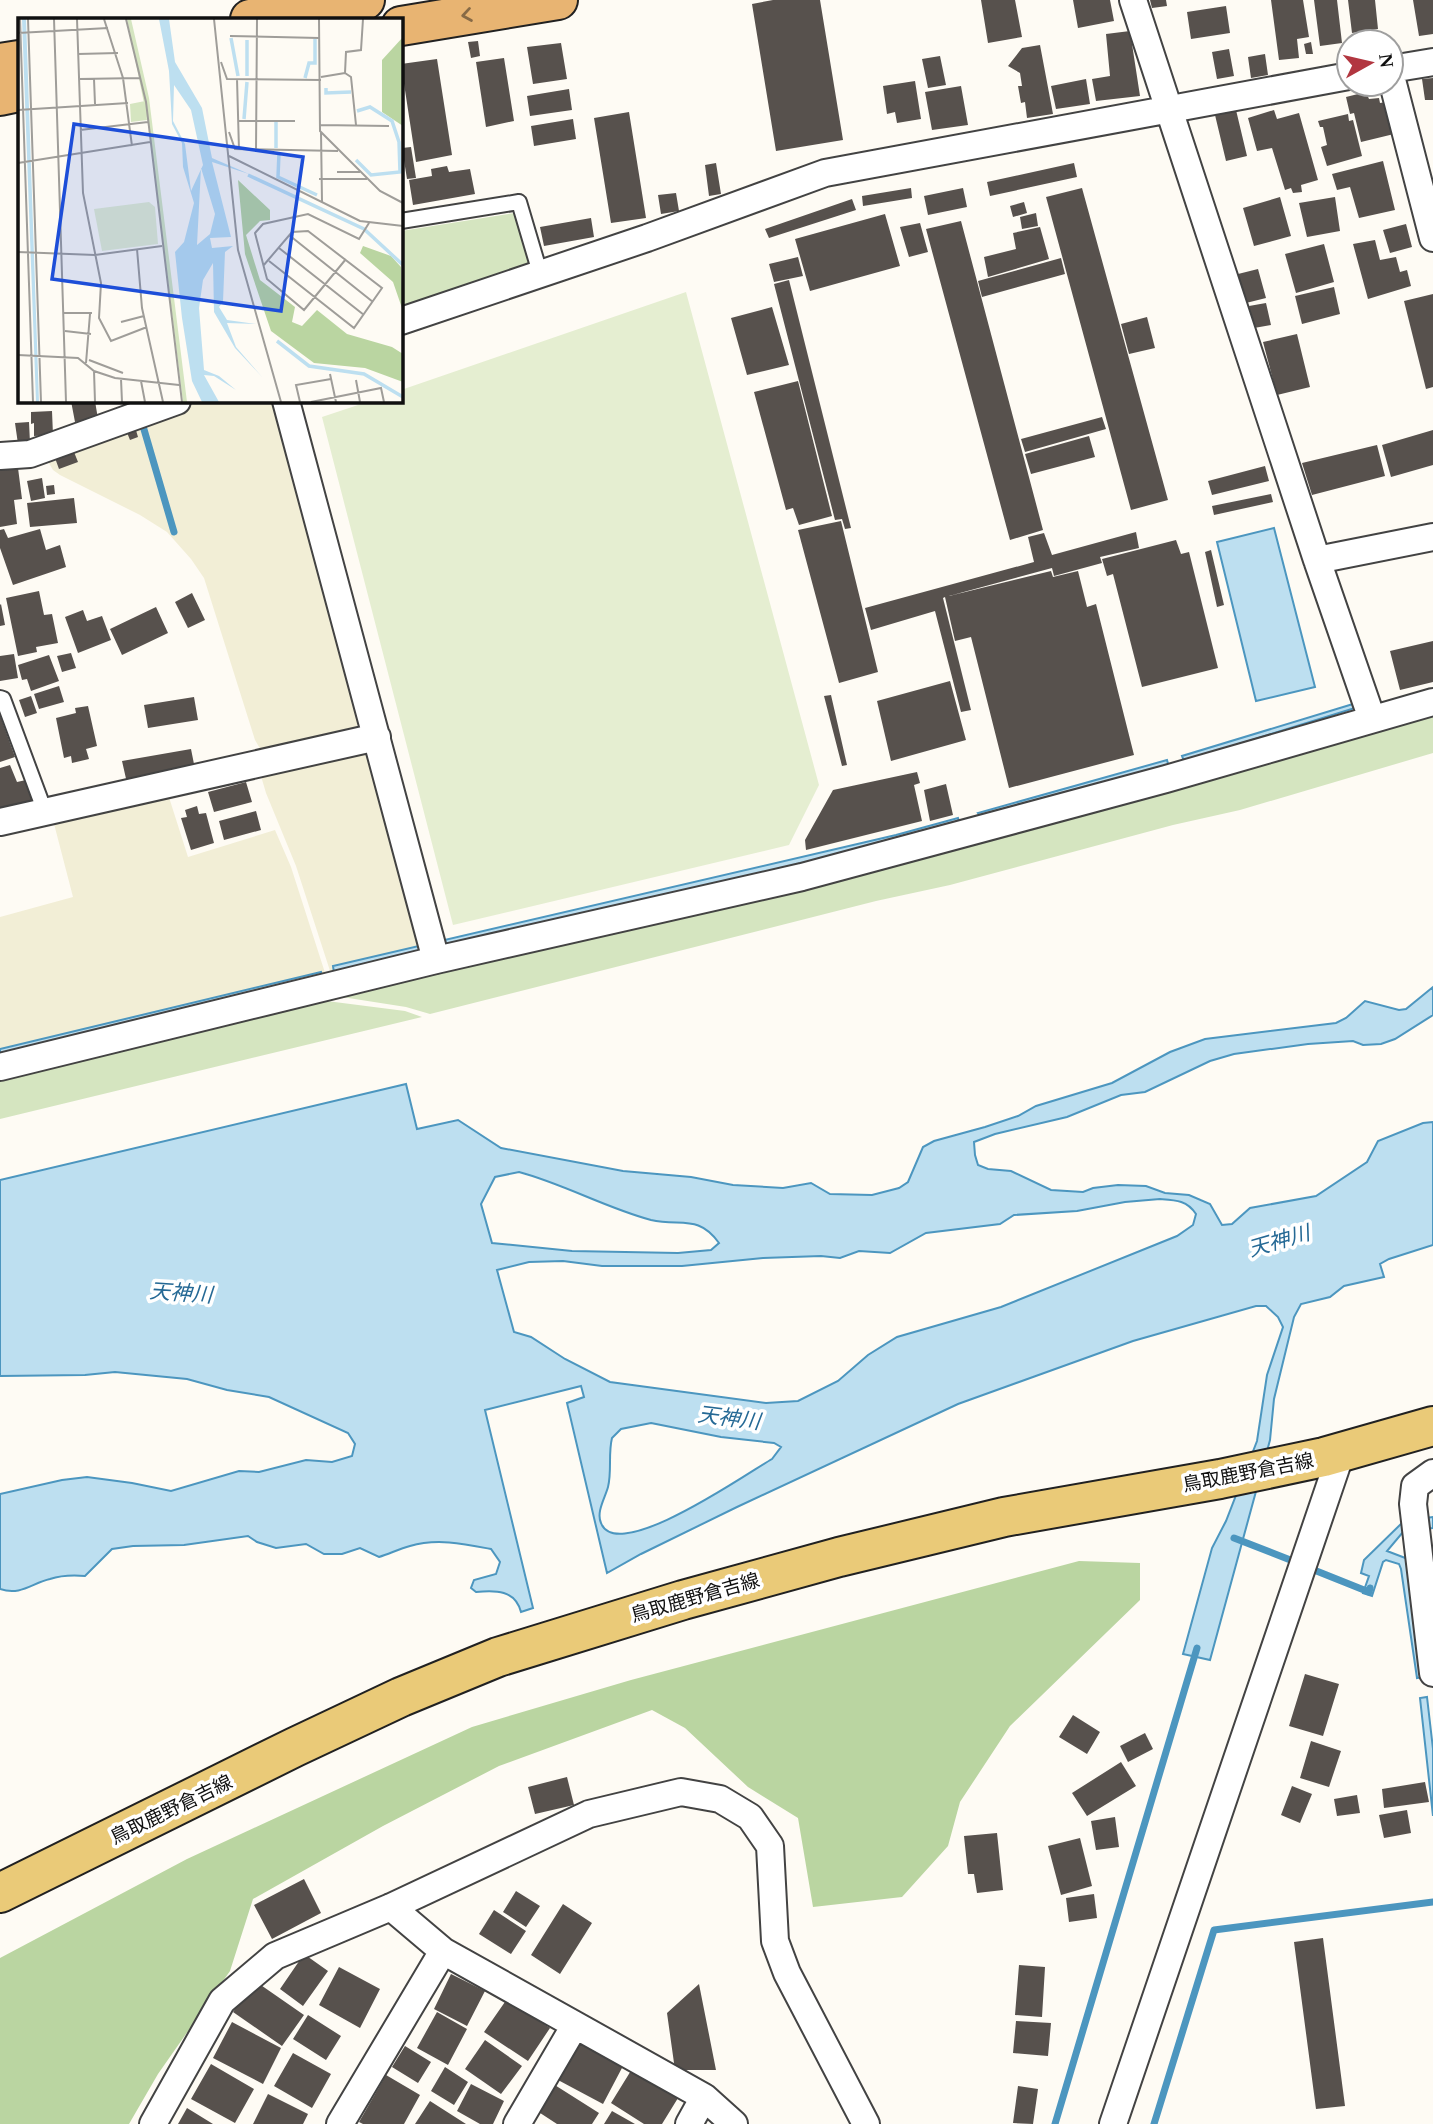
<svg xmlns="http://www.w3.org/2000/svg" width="1433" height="2124" font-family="'Times New Roman','Noto Sans JP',serif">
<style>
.farmland{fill:#f2eed6}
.green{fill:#d5e5c0}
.forest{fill:#bad5a1}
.pitch{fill:#e5eed1}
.water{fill:#bddff0;stroke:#4c96bf;stroke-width:2;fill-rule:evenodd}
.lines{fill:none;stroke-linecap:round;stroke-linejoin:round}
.stream{stroke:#4c96bf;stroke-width:7}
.building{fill:#57514d}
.service-casing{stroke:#434343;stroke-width:18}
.minor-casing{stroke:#434343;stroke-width:30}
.primary-casing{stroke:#212121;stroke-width:42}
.trunk-casing{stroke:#212121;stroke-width:42}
.service{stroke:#fff;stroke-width:14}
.minor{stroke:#fff;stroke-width:26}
.primary{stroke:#eaca78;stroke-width:38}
.trunk{stroke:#e8b472;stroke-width:38}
.oneway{stroke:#876a46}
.labels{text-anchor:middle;stroke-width:7;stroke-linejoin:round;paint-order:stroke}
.street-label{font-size:19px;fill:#101010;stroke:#fff}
.water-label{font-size:21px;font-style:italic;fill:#256995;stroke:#fff}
.inset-river{fill:none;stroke:#bddff0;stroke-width:3.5}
.inset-road{fill:none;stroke:#9f9d99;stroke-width:2}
.view{fill:#1d4ed8;fill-opacity:0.15;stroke:#1d4ed8;stroke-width:3.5}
.inset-edge{fill:none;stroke:#101010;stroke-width:3.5}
</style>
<rect width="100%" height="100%" fill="#fefbf4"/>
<path class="farmland" d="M203,401H274L361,717L354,732L262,752L255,740L204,578L191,559L167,532L140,515L60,475L53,470L47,460L120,429Z
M357,751L372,759L417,943L415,959L332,977L296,866L266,793L261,776Z
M167,791L188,857L275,830L291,867L327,979L0,1059V917L73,897L52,816Z"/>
<path class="green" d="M514,213L531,268L401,313V231Z
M1433,712V753L1240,810L1173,825L950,885L876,901L430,1014L406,1007L342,997V994Z
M319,1000L405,1011L422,1017L0,1119V1077Z"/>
<path class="forest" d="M1079,1561L1140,1563V1600L1010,1726L960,1802L948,1846L902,1897L813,1907L798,1818L748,1787L685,1728L652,1710L499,1766L383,1826L253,1899L230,1971L158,2074L129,2124H0V1958L187,1859L472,1727L631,1680Z"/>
<path class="pitch" d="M686,292L819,785L789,845L453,925L322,417L370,401H401V390Z"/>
<path class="water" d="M1274,528L1315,687L1256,701L1217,542Z
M1353,704L1355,708L1184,761L1182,756Z
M1167,760L1169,767L982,818L978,813Z
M958,818L960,825L897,842L334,973L333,966L896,835Z
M321,972L322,978L0,1055V1049Z
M1433,987V1015L1395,1039L1381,1044L1363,1045L1353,1041L1308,1044L1234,1054L1210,1061L1145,1092L1121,1095L1067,1117L995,1134L974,1142L975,1155L978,1165L988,1169L1011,1171L1051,1190L1083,1192L1093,1188L1118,1185L1146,1186L1165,1193L1189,1195L1210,1204L1222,1225L1232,1224L1250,1208L1316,1196L1367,1162L1378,1141L1423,1123L1433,1122V1245L1389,1259L1380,1264L1384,1277L1344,1286L1330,1297L1301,1304L1294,1317L1274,1399L1270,1440L1210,1660L1183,1654L1212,1548L1226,1521L1257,1441L1267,1375L1283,1327L1278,1317L1266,1306H1256L1133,1341L958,1404L737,1507L641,1554L607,1573L567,1403L584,1397L581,1386L485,1410L533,1608L521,1612C515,1590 496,1590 476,1592L471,1588L474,1580L496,1574L500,1562L491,1549C465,1544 437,1538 410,1546C399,1549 389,1554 379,1557L360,1548L342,1554H324L306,1544L276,1548L257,1542L248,1536L184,1545L133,1546L112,1549L85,1576C73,1575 62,1575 50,1579C32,1583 21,1596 0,1589V1494L62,1480L87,1477L132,1483L171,1491L239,1471L259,1472L306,1460L332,1462L352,1456L355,1444L348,1433L269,1397L227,1390L187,1379L115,1372L85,1375L0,1376V1180L406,1084L417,1129L458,1120L501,1148L623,1171L691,1177L733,1185L783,1188L811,1183L830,1194L872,1195L899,1188L908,1182L923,1147L934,1141L985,1127L1018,1116L1036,1106L1112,1083L1170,1052L1205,1039L1336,1023L1346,1018L1365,1001L1399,1010L1406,1009ZM519,1172C564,1184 606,1208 651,1220C681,1227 698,1214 719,1243L711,1250L678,1253L572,1251L492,1243L481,1204L495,1177ZM1160,1199C1175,1200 1187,1200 1196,1214L1193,1225L1177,1236L1001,1307L897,1337L868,1355L838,1381L798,1401L766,1403L610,1382L565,1359L531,1337L514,1332L497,1270L529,1262L563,1261L602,1266H682L763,1258L821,1256L840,1258L859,1251L890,1253L926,1233L1000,1224L1014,1215L1077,1211L1125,1202ZM651,1423L721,1437L774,1443L781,1447L772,1459C749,1472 617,1565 601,1523C596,1512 605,1498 608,1487C612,1471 608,1454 612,1438L621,1429Z
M1433,1517V1528L1403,1532L1387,1551L1408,1559L1424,1677L1417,1678L1401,1569L1399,1564L1386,1560L1383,1562L1372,1596L1363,1593L1369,1576L1361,1573L1364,1560L1404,1521Z
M1427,1697L1433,1749V1816L1420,1698Z"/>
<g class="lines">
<path class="stream" d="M143,426L174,532
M1234,1538L1298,1563
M1309,1568L1369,1592L1370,1588
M1055,2124L1197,1648
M1154,2124L1214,1930L1433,1902"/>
</g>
<path class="building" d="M773,0H820L843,140L776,151L752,4Z
M981,0H1015L1022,37L988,43Z
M1073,0H1110L1114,21L1078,28Z
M1150,0H1166L1167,6L1152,8Z
M1271,0H1303L1309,37L1297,39L1299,58L1279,60Z
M1314,0H1337L1342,43L1320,46Z
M1348,0H1375L1378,29L1352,33Z
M1413,0H1433V34L1419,36Z
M1226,6L1230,33L1191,39L1187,12Z
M1130,31L1140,96L1096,101L1092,79L1110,76L1106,34Z
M478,41L480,56L471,58L468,42Z
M1311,42L1313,54H1306L1304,44Z
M561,43L567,79L533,84L527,47Z
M1040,45L1053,114L1027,118L1025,102L1021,103L1018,86H1022L1020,73L1008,66L1022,48Z
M1229,49L1234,76L1217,79L1212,52Z
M1265,54L1268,75L1251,78L1248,57Z
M940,56L946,85L928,88L922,59Z
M504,58L514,121L486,127L476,62Z
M437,59L452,155L416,162L401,64Z
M1433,78V100H1425L1422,79Z
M1086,79L1090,104L1056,109L1051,86Z
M915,81L921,119L897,123L895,112L887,114L883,86Z
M961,86L968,125L932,130L925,92Z
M569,89L572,110L530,116L527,96Z
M1366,92L1369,99L1379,98L1380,103L1386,102L1394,134L1361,142L1354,113L1350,114L1346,97Z
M1236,110L1247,156L1226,161L1215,115Z
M1274,110L1277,119L1299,113L1318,180L1301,185L1302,192L1293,193L1291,188L1285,190L1272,148L1257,151L1248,118Z
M629,112L646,218L611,223L594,118Z
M1348,114L1349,121L1353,120L1362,156L1327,166L1321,147L1327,145L1323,127H1320L1318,121Z
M573,119L576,139L534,146L531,126Z
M411,147L416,178L407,179L402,148Z
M1383,161L1395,210L1359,218L1350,187L1337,190L1332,174Z
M716,163L721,194L709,196L705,165Z
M1074,163L1077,177L990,196L987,182Z
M447,166L449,172L470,169L475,194L413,205L409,180L432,176L431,169Z
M911,188L912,198L863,206L862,196Z
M963,188L967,207L928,215L924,196Z
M1082,188L1168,500L1131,510L1046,197Z
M676,193L679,211L661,214L658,195Z
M1280,197L1291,236L1254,246L1243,208Z
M1335,197L1340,231L1307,237L1299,203Z
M852,199L856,210L769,238L765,229Z
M1024,202L1027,213L1013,217L1010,206Z
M1036,213L1038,226L1022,229L1020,217Z
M885,214L900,266L810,291L795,239Z
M591,218L594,237L544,246L540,227Z
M961,221L1043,530L1010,540L926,229Z
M920,223L928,252L909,257L900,227Z
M1406,224L1412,247L1390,253L1383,230Z
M1040,227L1049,259L988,277L984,257L1016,249L1013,233Z
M1375,240L1380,260L1396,257L1400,272L1407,270L1411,286L1368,299L1353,244Z
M1324,244L1334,282L1296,293L1285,254Z
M798,257L803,276L774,282L769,264Z
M1061,258L1065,274L982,297L978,281Z
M1258,269L1266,298L1246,303L1238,274Z
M789,280L851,528L845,529L842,519L835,520L774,284Z
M1334,287L1340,314L1302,324L1295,296Z
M1433,294V387L1426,389L1404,301Z
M1266,303L1271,325L1254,328L1249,306Z
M772,307L789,365L747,375L731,318Z
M1147,317L1155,348L1129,354L1121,324Z
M1297,334L1310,387L1277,395L1263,342Z
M798,381L832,516L799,525L793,508L786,510L754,392Z
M71,401H95L98,419L75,422Z
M121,401H142L125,409Z
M52,411L53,435L34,436V423L31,424V412Z
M1102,417L1106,429L1025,452L1021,439Z
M29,422L30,443L18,444L15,423Z
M135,427L138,437L130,440L126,430Z
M1433,430V465L1391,477L1382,445Z
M1089,436L1095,457L1031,474L1025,454Z
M1377,445L1385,476L1312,495L1302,463Z
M74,452L78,462L59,469L55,458Z
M1265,466L1269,481L1212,495L1208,481Z
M18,468L22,499L14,500L17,524L0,527V470Z
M42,478L45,498L31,501L27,481Z
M54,485L55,494L47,495L46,486Z
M1271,494L1273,502L1214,515L1212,506Z
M74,498L77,523L30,527L27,503Z
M841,521L878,672L839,683L798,530Z
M4,529L8,538L40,529L46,550L60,545L66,567L13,585L0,548V530Z
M1136,532L1139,548L1100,557L1102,563L1054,576L1052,568L949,596L1051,571L1053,577L1078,571L1087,607L1096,604L1134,755L1009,788L971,637L955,641L945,597L943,598L971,710L961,712L935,611L871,630L865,608L1034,562L1028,537L1044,533L1052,555Z
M1176,540L1181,554L1189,552L1218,668L1142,687L1113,574L1107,576L1102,559Z
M1211,550L1224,605L1217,607L1205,552Z
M39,591L44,615L52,614L58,643L36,647L37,652L18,656L6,598Z
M192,593L205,620L188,628L175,602Z
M1,604L5,625L0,626V605Z
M156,607L168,633L122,655L110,629Z
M83,610L87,621L102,616L111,640L78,653L65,617Z
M1433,641V682L1400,690L1390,651Z
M71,653L76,668L62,672L57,656Z
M14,654L18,678L0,681V656Z
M49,655L59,681L31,691L27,679L22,680L18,665Z
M950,681L966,740L891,761L877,701Z
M59,686L64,702L39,709L34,694Z
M831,695L847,765L842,766L824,696Z
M31,696L37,713L25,717L19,700Z
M194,697L198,720L148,728L144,705Z
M88,706L97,746L86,749L89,759L72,763L71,756L64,758L56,718L76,713L75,708Z
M0,715L15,757L0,762Z
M191,749L195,769L127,783L122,761Z
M10,765L17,782L26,780L34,803L0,814V768Z
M917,772L920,783L914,785L922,821L806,850L805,840L833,790Z
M246,782L252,802L214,812L208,792Z
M946,784L953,815L930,821L924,790Z
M197,806L199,814L206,813L214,843L191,850L181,818L187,817L185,810Z
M256,811L261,830L224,840L219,821Z
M1305,1674L1339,1684L1323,1736L1289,1726Z
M1073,1715L1100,1732L1087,1754L1059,1737Z
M1145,1733L1153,1749L1128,1762L1120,1746Z
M1311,1741L1341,1751L1329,1787L1300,1778Z
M1121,1762L1136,1786L1087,1816L1072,1793Z
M567,1777L574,1805L535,1814L528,1787Z
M1425,1782L1429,1802L1384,1808L1382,1789Z
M1292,1786L1312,1794L1300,1823L1281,1815Z
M1357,1795L1360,1813L1337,1816L1334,1799Z
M1407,1810L1411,1833L1384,1838L1379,1815Z
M1115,1817L1119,1847L1096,1850L1091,1821Z
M997,1833L1003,1890L977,1893L974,1874H968L964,1836Z
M1080,1838L1092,1886L1061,1895L1048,1846Z
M304,1879L321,1913L272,1939L254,1905Z
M516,1891L540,1906L526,1927L503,1912Z
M1094,1894L1097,1918L1069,1922L1066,1898Z
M563,1904L592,1923L560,1974L531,1955Z
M494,1910L526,1931L511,1954L479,1934Z
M1323,1938L1345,2106L1316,2109L1294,1942Z
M304,1954L328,1971L303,2006L280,1989Z
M1019,1965L1045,1967L1042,2017L1015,2015Z
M339,1967L380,1989L360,2028L319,2005Z
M451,1974L485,1991L467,2026L434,2009Z
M255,1981L304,2015L282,2046L233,2012Z
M699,1984L716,2070H675L667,2013Z
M507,1999L550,2028L528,2061L484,2032Z
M437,2012L467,2029L448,2065L417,2048Z
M308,2015L341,2036L326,2060L293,2039Z
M1016,2021L1051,2023L1048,2056L1013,2053Z
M232,2022L281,2048L263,2084L213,2058Z
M485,2040L522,2066L501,2094L465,2069Z
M578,2042L623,2066L603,2104L558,2080Z
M405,2046L431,2062L418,2083L392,2067Z
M293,2053L331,2074L312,2108L274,2086Z
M211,2064L254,2089L235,2123L191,2099Z
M445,2067L468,2082L454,2105L431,2091Z
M632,2069L678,2098L662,2124H644L611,2103Z
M386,2075L420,2095L404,2124H363L359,2122Z
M550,2082L599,2113L592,2124H557L534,2109Z
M471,2084L504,2101L493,2124H480L457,2111Z
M1018,2086L1038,2089L1033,2124L1013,2123Z
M268,2094L308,2114L303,2124H253Z
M430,2101L466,2124H415Z
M187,2108L213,2124H178Z
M612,2111L635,2124H604Z"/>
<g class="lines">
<defs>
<path id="service" d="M401,221L519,202L540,273
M0,698L3,699L45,812"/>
<path id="minor" d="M1133,0L1317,560L1372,719
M1391,69L1433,62
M1391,76L1433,238
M401,321L647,238L825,173L1349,76
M286,401L436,960
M0,456L30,454L177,401
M1317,560L1433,537
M0,822L377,737
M0,1067L436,960L802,877L1166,779L1433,702
M1433,1473L1415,1486L1413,1504L1433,1673
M391,1907L443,1951L704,2097L734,2124
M153,2124L222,2001L275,1956L391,1907L589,1814L681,1792L720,1799L750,1817L770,1846L775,1941L787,1973L866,2124
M340,2124L443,1951
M517,2124L575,2025
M689,2124L704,2097
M1113,2124L1341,1453"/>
<path id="primary" d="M0,1893L295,1747L401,1697L498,1657L683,1600L839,1557L1004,1517L1220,1479L1324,1457L1433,1426"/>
<path id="trunk" d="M250,19L365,0
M401,26L558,0
M0,63L19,60
M0,96L19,92"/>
</defs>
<use href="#service" class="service-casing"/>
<use href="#minor" class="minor-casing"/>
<use href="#primary" class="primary-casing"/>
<use href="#trunk" class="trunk-casing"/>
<use href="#service" class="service"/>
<use href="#minor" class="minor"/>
<use href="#primary" class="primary"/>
<use href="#trunk" class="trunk"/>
</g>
<defs><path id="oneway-chevron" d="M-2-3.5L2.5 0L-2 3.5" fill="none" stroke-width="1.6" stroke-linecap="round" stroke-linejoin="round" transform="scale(1.75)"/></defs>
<use class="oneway" href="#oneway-chevron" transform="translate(467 15) rotate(171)"/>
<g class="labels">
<g class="street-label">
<text transform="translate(1248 1472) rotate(-11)" y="7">鳥取鹿野倉吉線</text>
<text transform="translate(695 1597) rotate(-16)" y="7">鳥取鹿野倉吉線</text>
<text transform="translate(171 1809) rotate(-26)" y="7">鳥取鹿野倉吉線</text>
</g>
<g class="water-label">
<text transform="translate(1279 1241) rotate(-16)" y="7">天神川</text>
<text transform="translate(181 1293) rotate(4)" y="7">天神川</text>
<text transform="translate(729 1418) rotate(7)" y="7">天神川</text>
</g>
</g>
<g transform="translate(18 18)">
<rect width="385" height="385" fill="#fefbf4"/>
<path d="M109,1H113L131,80L169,384H165L131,110ZM127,83L129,102L113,104L112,86Z" fill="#d5e5c0"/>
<path d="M385,19V108L364,94V42ZM220,162L252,192V202L242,203L228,217L242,262L277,289L274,304L284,308L299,292L329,316L374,329L385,336V364L347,350L296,345L253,313L227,236ZM345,228L373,238L383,249L385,293L375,264L342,235Z" fill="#bad5a1"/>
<path d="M131,184L137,189L140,226L84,233L76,191Z" fill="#e5eed1"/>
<path d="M4,1H8L21,384H18ZM141,1H151L157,44L184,90L194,140L231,156L194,144L213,219L192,220L194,230L215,228L207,234L205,284L201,289L209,302L238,306L209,305L218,329L245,360L217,330L196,294L195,245L185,262L181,290L186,352L201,358L218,372L196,358L186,357L201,384H184L174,363L164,300L157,234L166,224L176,185L165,149L164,125L154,106L151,53ZM156,67L173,92L185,147L173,173L167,126L155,103ZM183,150L197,196L192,216L179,227Z" fill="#bddff0" fill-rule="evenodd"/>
<path class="inset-river" d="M213,20L220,58M229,58V22M287,60L291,45H297V21M308,70V75L333,74M226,101L229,64M258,130V104M261,135L260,159L299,177M338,142L353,157L382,154L381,124L374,103L352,89L339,93M230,157L346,211L385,247M259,323L291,348L346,356L385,379"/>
<path class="inset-road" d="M2,1L15,384M10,1L23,384M36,1L48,384M59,1L65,175L83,265L81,300L93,323L129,309M86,1L105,60L114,128M108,1L128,84L164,384M196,1L220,232L263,384M301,1L302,113L362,173L385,185M0,15L90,10M212,18L301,20M60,36L100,35M203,44L209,61L303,62M303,59L327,55M61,61L123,60M76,61L77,86M219,61L221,132M0,92L110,85M221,103H277M302,107L371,108M338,107L333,59L327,55L328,34L343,32L345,1M62,112L130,104M211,114L217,131L320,133M303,114L304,184M238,132L239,1M211,138L342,203L385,208M0,145L132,124M319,154H342M301,161H349M271,217L355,284M261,230L346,297M119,231L124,290L145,384M0,234L77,237L144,228M328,241L286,292L249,261L237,215L245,206L290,196L341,221L351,205M245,248L274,214L290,213L364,270L336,310L251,243M46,295H74M103,304L126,298M47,313L73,316M0,337L60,340L76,353L97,360L161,367M71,342L105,355M68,345L72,296M76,353L77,384M312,356L318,384M103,361L104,384M338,362L342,384M123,363L127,384M282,384L278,367L313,361M293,384L363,370L366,384"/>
<path class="view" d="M56,106L285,139L263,293L34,261Z"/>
<rect width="385" height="385" class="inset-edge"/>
</g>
<g transform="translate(1370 63) rotate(82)"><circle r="33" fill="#ffffff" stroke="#9f9f9f" stroke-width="2"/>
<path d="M0-5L12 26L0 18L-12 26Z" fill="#b23640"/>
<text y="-10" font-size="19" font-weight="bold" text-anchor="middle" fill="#101010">N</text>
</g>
</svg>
